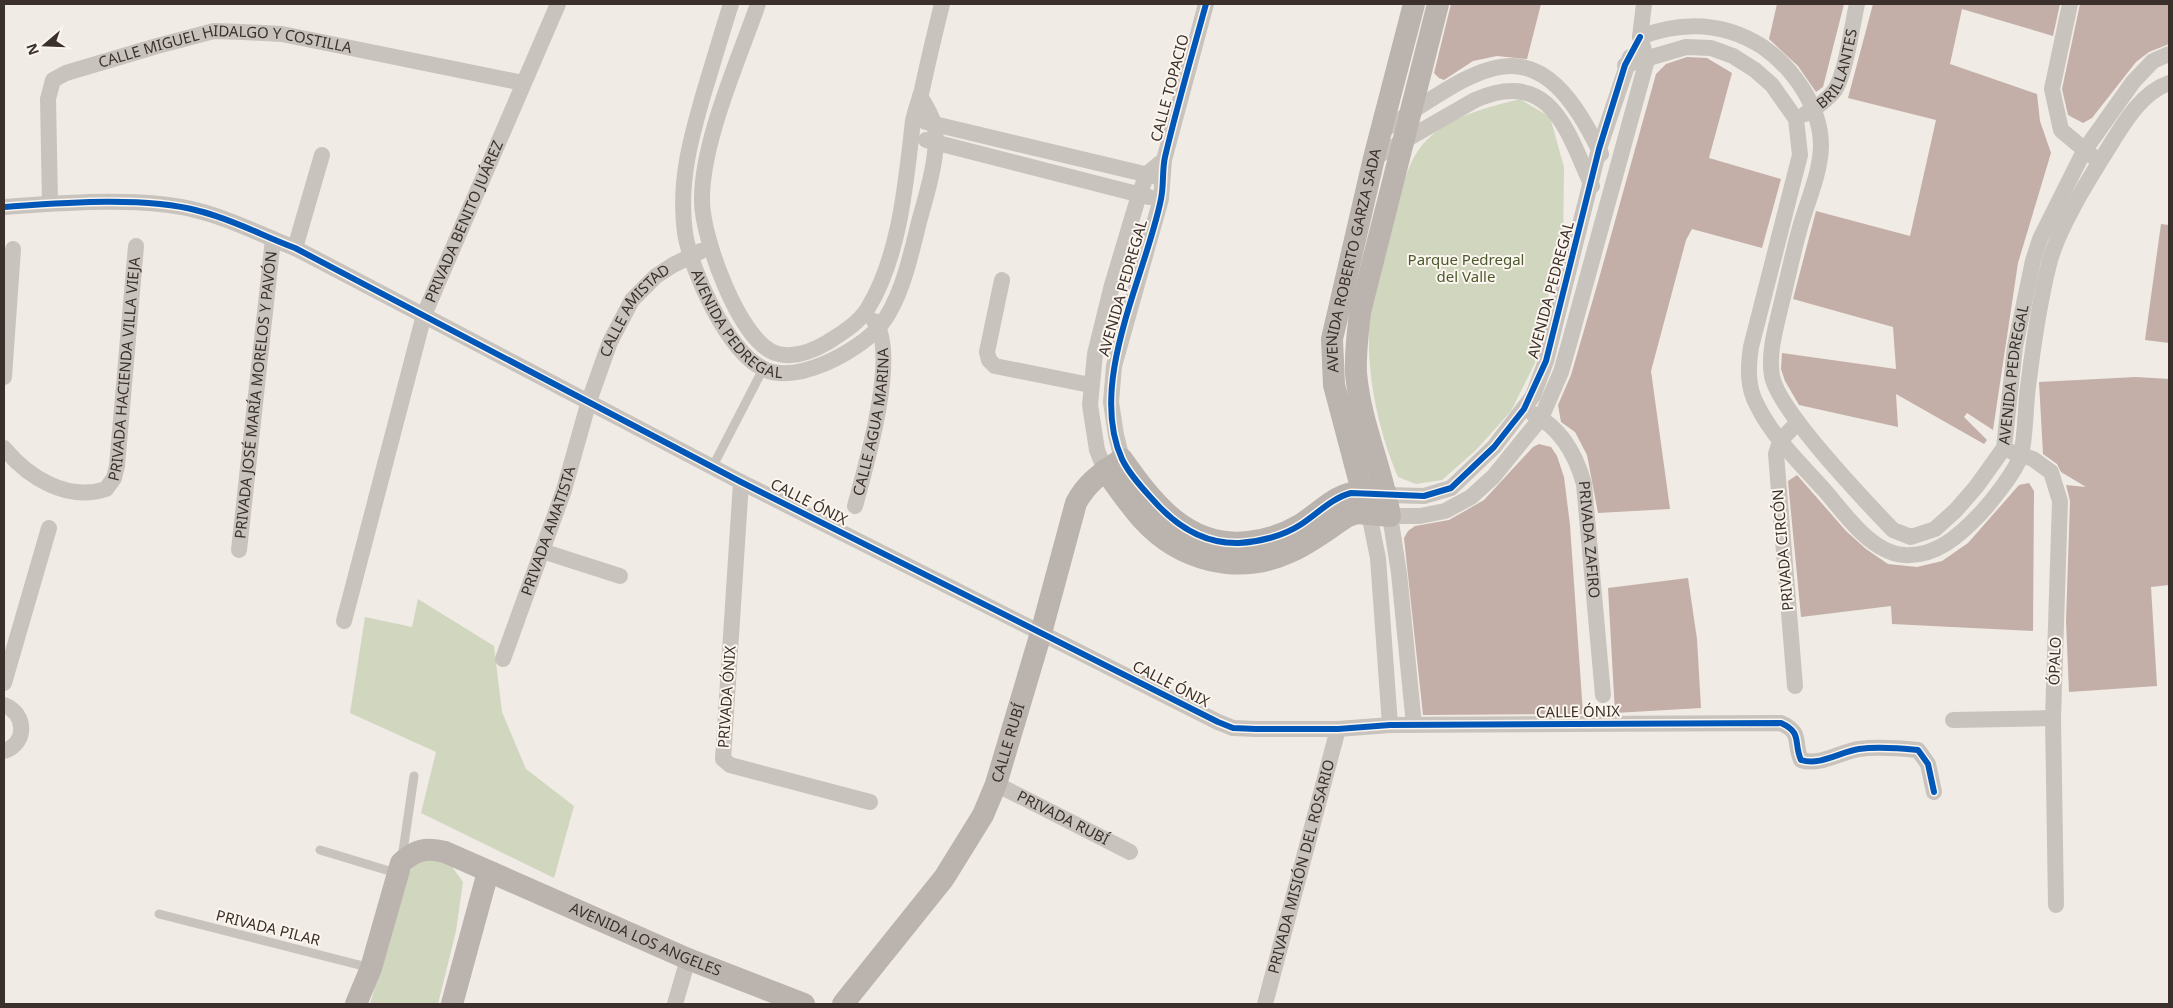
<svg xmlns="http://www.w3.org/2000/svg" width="2173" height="1008" font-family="'Noto Sans',sans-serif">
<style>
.green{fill:#d1d6bf}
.building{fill:#c3afa7}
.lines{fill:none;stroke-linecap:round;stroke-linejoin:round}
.lane{stroke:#c9c3be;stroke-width:9}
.street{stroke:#c9c3be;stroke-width:16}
.secondary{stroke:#bab3ae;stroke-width:22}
.cycleway-casing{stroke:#fbf5ee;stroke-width:9}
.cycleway{stroke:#0057b8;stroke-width:6}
.labels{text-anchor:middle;stroke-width:4;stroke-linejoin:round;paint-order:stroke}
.street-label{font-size:15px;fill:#3b302b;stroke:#fbf5ee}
.park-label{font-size:15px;fill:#4a5a2e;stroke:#fbf5ee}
</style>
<rect width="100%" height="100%" fill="#f0ebe5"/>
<path class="green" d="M1520,99L1550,117L1564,167L1563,252L1547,300L1535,363L1511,411L1476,450L1442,480L1416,484L1398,477C1374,420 1361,350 1374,288C1379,262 1388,237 1395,211C1403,186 1409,155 1430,137C1454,115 1489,107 1520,99Z
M418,599L494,646L502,712L526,769L574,806L554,878L421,813L436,752L350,713L365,617L412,627Z
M432,858L450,864L463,882L456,931L438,1004H370L405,882L414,864Z"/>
<path class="building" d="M1451,4H1541L1527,59L1497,56L1473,61L1444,80L1439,78L1434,73Z
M1777,4H1844L1823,87L1816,92L1798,66L1769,39Z
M1873,4H2060L2053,36L1962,9L1950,64L2037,94L2040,121L2051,153L2018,263L1993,430L1967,413L1964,417L1987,440L1984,444L1896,394L1898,427L1799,405L1785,381L1781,369L1782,353L1896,369L1893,327L1793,299L1816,211L1910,236L1936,120L1848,98Z
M2080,4H2169V44L2149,52L2136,62L2092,118L2083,123L2068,115L2062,89Z
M1687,57L1707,58L1732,73L1709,158L1781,179L1762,248L1692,229L1686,240L1651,371L1670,509L1598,513L1587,455L1575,432L1561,422L1558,405L1571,375L1598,282L1656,74L1666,64Z
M2161,224L2169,225V343L2145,340Z
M2136,377L2169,379V585L2151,587L2157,686L2069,692L2066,621L2070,501L2066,485L2086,487L2061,472L2057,464L2043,454L2039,382Z
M1539,444L1551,447L1557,456L1564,477L1570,525L1583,714L1423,715L1404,538L1408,531L1415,526L1449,520L1484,500L1533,447Z
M1797,475L1846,531L1866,549L1888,564L1917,567L1942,561L1968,543L2019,485L2029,483L2034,491L2033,631L1892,624L1891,606L1801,617L1788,481Z
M1688,578L1697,639L1701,708L1615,713L1608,588Z"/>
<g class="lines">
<path class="lane" d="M713,466L763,369
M320,850L396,873
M402,858L414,776
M159,914L371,968"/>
<g class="street">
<path id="s1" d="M731,4C722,32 714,60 705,89C691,137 678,182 685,233C691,271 727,350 762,368C795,386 857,352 879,327C901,302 911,254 919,222C926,196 941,150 934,124C931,114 925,104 920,96"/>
<path d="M758,4C739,59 701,143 702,201C702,237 739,340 775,353C793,359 813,351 828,342C842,333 859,323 868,308C900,256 906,181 913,121C915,111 919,101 922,90C928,61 935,33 942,4"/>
<path d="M2070,4L2052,89L2061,130L2092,156"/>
<path id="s2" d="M1640,37C1682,21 1724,22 1763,47C1780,59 1793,73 1804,91C1835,142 1817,172 1801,224C1793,251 1788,278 1781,305C1776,327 1768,353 1772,376C1778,410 1866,502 1893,530L1911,537L1935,529L1956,510L1976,487L2004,448L2015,347L2033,261L2040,239L2084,151L2133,82L2153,61L2169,54"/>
<path d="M1625,65L1686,47L1711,48L1733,56L1755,70L1772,85L1796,119L1800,155L1751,347C1748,367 1747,387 1757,405C1773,438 1802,465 1826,492C1838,506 1849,521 1863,534C1874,544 1888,554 1904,555C1936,557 1959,536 1980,514C1992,501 2016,471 2021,455C2026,433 2025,409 2028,387C2033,346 2039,304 2049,264C2058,228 2089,179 2109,147C2124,123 2141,93 2169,83"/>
<path id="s3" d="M1805,114C1816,108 1827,100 1835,90C1846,72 1852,26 1857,4"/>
<path d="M926,122L1157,177"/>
<path d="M1382,131C1482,67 1535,15 1601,154"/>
<path d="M926,140L1149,197"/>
<path d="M1374,158L1475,100C1551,67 1567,131 1592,186"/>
<path id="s4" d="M50,203L48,99L53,80L66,73L157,46L214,31L243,32L282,34L523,83"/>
<path d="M4,207C61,203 144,196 199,211C232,219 263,236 295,248L741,482L1218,722L1233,728L1256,729H1338L1390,725L1781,723C1803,733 1793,742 1801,760C1820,766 1840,752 1859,749C1878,746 1899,748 1918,750L1928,764L1934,792"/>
<path d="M295,248L322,155"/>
<path d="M1002,280L987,352L989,360L995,366L1090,385"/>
<path d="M4,377L13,249"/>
<path id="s5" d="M1533,414C1561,428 1576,455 1584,484L1603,695"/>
<path id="s6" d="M4,448C28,477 67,502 106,489L114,478L117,466L136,246"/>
<path d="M2012,452L2033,459L2051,472L2060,501L2053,718L2056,905"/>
<path d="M1122,459L1116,435L1111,402L1114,366L1161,199L1164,160L1206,4"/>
<path d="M1105,470L1097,450L1090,405L1095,354L1112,285L1139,195L1147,174L1164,160"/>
<path d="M741,482L723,759L730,765L870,802"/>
<path d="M1387,495L1424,496L1451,488L1494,447L1533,396L1546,361L1599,149L1630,57"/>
<path id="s7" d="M855,506C865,469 900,351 874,321"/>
<path d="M1369,514L1378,558L1390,725"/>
<path id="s8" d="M239,550L273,239"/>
<path d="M542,551L620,576"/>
<path id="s9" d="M344,621L424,315L558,4"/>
<path id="s10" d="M503,659L564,490L589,401L610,342L632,300L656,276L673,265L701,251"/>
<path d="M4,683L49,528"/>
<path d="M1795,686L1776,454L1780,441L1798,422"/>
<path d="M4,705C26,713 28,743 4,751"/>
<path d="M1953,720L2053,718"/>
<path d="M1414,725L1399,573L1390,516H1420L1445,511L1471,497L1493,477L1541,418L1561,372L1569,344L1647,60L1640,37L1644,4"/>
<path id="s11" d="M996,784L1130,852"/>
<path d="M675,1004L688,959"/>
<path id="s12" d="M1265,1004L1338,729"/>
</g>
<g class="secondary">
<path d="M1105,470C1117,487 1128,503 1142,519C1180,561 1238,576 1290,552C1311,543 1329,528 1348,516L1357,513L1390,516C1382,468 1360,422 1356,373C1355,352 1358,332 1360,312L1438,4"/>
<path id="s13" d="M1366,506L1334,385L1332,339L1374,158L1414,4"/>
<path id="s14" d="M356,1004L371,968L401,863C415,850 426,847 445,852L688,959L804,1004"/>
<path d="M452,1004L488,872"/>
<path id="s15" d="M843,1004L944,878L983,815L996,784L1041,633L1076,503C1087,482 1103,472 1122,459C1153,503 1188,549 1248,542C1265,540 1283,535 1298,526C1318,515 1336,492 1360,492C1369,492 1378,494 1387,495"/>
</g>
<defs>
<path id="cycleway" d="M1206,4C1192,55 1177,106 1165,157C1162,170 1164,185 1161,199C1146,275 1087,383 1122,459C1129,474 1143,489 1154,501C1177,527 1204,544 1239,543C1259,542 1283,536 1300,525C1317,514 1332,498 1351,493L1424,496L1451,488L1494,447L1524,409L1546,361L1599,149L1625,65L1640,37
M4,207C61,203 144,196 199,211C232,219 263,236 295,248L741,482L1218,722L1233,728L1256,729H1338L1390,725L1781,723C1803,733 1793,742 1801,760C1820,766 1840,752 1859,749C1878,746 1899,748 1918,750L1928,764L1934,792"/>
</defs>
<use href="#cycleway" class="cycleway-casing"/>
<use href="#cycleway" class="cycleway"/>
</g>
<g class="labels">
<g class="street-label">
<text dy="5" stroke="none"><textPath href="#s4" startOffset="302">CALLE MIGUEL HIDALGO Y COSTILLA</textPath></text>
<text dy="5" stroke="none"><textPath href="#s3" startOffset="59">BRILLANTES</textPath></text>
<text transform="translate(1170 88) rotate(-75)" y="5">CALLE TOPACIO</text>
<text dy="5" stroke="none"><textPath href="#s9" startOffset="418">PRIVADA BENITO JUÁREZ</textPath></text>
<text dy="5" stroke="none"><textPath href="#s13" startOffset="252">AVENIDA ROBERTO GARZA SADA</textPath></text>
<text transform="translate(1123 288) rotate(-74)" y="5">AVENIDA PEDREGAL</text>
<text transform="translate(1551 290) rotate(-75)" y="5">AVENIDA PEDREGAL</text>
<text dy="5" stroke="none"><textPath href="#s10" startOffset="375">CALLE AMISTAD</textPath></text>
<text dy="5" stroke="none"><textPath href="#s1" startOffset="345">AVENIDA PEDREGAL</textPath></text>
<text dy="5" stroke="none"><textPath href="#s6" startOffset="240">PRIVADA HACIENDA VILLA VIEJA</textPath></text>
<text dy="5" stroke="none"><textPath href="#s2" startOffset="906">AVENIDA PEDREGAL</textPath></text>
<text dy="5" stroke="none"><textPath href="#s8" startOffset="156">PRIVADA JOSÉ MARÍA MORELOS Y PAVÓN</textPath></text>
<text dy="5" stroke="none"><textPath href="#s7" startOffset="86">CALLE AGUA MARINA</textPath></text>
<text transform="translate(809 502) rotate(27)" y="5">CALLE ÓNIX</text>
<text dy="5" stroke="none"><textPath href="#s10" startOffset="136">PRIVADA AMATISTA</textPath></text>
<text dy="5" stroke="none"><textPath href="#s5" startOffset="145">PRIVADA ZAFIRO</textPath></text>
<text transform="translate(1783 550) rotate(-95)" y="5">PRIVADA CIRCÓN</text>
<text transform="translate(2055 661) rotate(-88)" y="5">ÓPALO</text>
<text transform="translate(1171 684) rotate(27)" y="5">CALLE ÓNIX</text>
<text transform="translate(727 697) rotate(-86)" y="5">PRIVADA ÓNIX</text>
<text transform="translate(1578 712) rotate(-1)" y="5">CALLE ÓNIX</text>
<text dy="5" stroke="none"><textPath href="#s15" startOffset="312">CALLE RUBÍ</textPath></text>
<text dy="5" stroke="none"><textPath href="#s11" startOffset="75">PRIVADA RUBÍ</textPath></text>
<text dy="5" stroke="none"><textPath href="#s12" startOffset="142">PRIVADA MISIÓN DEL ROSARIO</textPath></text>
<text transform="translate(268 928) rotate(14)" y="5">PRIVADA PILAR</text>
<text dy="5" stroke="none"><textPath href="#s14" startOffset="415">AVENIDA LOS ANGELES</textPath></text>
</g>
<g class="park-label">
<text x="1466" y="265">Parque Pedregal<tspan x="1466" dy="17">del Valle</tspan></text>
</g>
</g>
<rect width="2173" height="1008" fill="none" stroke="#3b302b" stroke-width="10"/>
<g transform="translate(45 45) rotate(251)" stroke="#fbf5ee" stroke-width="4" paint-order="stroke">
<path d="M0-4L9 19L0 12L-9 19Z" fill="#3b302b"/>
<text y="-8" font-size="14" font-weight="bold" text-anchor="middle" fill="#3b302b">N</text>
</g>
</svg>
